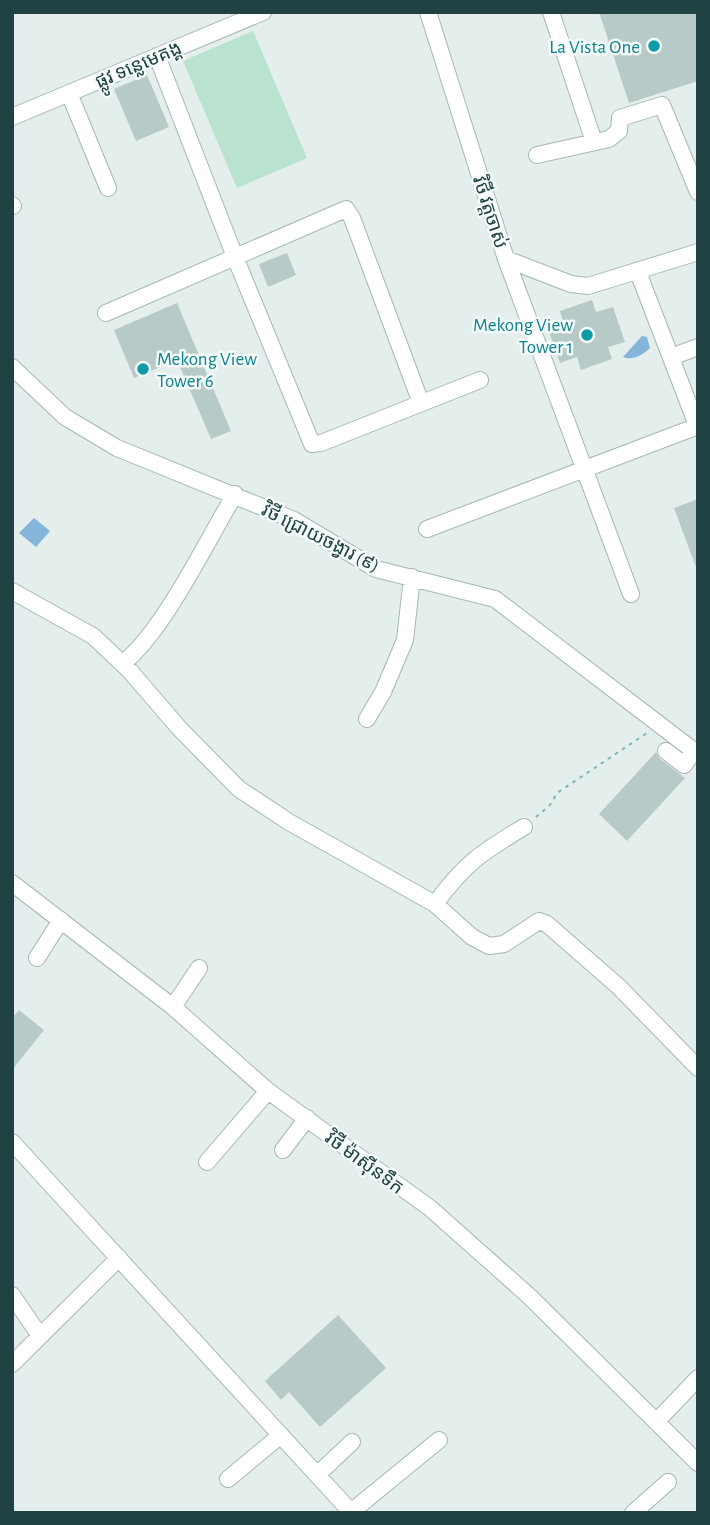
<svg xmlns="http://www.w3.org/2000/svg" width="710" height="1525" font-family="'Alegreya Sans','Noto Sans Khmer',sans-serif">
<style>
.green{fill:#b9e2d0}
.water{fill:#85b5da}
.building{fill:#b8cac7}
.lines{fill:none;stroke-linecap:round;stroke-linejoin:round}
.minor-casing{stroke:#a5b7b6;stroke-width:18}
.path{stroke:#80b6b4;stroke-width:2;stroke-dasharray:3.5 5;stroke-linecap:butt}
.minor{stroke:#fff;stroke-width:16}
.culture-dot{fill:#0f9aa8;stroke:#f4faf9;stroke-width:2.5}
.labels{text-anchor:middle;stroke-width:5;stroke-linejoin:round;paint-order:stroke}
.culture-label{font-size:19px;fill:#0d838f;stroke:#f4faf9;text-anchor:end}
.street-label{font-size:19px;fill:#204242;stroke:#f4faf9}
</style>
<rect width="100%" height="100%" fill="#e3eeed"/>
<path class="green" d="M253,31L307,158L237,188L183,61Z"/>
<path class="water" d="M642,336L647,337L650,348C643,355 632,361 623,357Z
M34,518L50,531L36,547L19,533Z"/>
<path class="building" d="M599,12H698V81L629,103Z
M147,75L169,127L136,141L114,89Z
M287,253L296,275L268,287L259,264Z
M592,300L596,312L613,307L625,342L608,347L612,359L581,370L577,357L560,363L548,329L564,324L560,311Z
M177,303L231,431L211,439L177,360L134,378L114,330Z
M698,499V570H697L674,508Z
M656,752L660,759L685,778L627,841L599,814Z
M19,1010L44,1030L12,1070V1018Z
M338,1315L386,1368L320,1427L289,1392L281,1400L265,1381Z"/>
<g class="lines">
<defs>
<path id="minor" d="M428,12L506,259L631,594
M551,12L594,142
M157,56L235,257L312,444L321,443L480,380
M69,93L108,188
M12,117L263,12
M537,155L609,139L619,131L620,118L662,105L698,192
M12,205L13,206
M506,259L571,284L588,286L698,252
M638,272L698,428
M106,313L346,209L352,218L421,403
M671,357L698,347
M12,367L65,417L117,448L294,520L376,569L495,599L698,754
M427,529L698,426
M12,591L93,636L130,671L179,728L239,789L289,822L435,904L472,937L489,946L504,944L539,921L547,924L619,987L698,1068
M123,663C163,632 207,541 235,494
M367,719L383,692L405,640L412,577
M666,751L684,765L694,751
M12,883L173,1007L268,1091L430,1208L529,1296L698,1463
M435,904C464,864 482,852 524,827
M37,958L61,920
M173,1007L199,968
M12,1142L352,1513
M283,1150L307,1118
M207,1162L268,1091
M12,1295L40,1336
M12,1364L119,1258
M656,1422L698,1378
M317,1475L352,1442
M228,1479L281,1435
M351,1512L439,1440
M633,1513L668,1482"/>
</defs>
<use href="#minor" class="minor-casing"/>
<path class="path" d="M536,817L550,805L557,793L647,733"/>
<use href="#minor" class="minor"/>
</g>
<g class="culture-dot">
<circle cx="654" cy="46" r="7"/>
<circle cx="587" cy="335" r="7"/>
<circle cx="143" cy="369" r="7"/>
</g>
<g class="labels">
<g class="culture-label">
<text x="640" y="53">La Vista One</text>
<text x="573" y="331">Mekong View<tspan x="573" dy="22">Tower 1</tspan></text>
<text x="157" y="365" text-anchor="start">Mekong View<tspan x="157" dy="22">Tower 6</tspan></text>
</g>
<g class="street-label">
<text transform="translate(138 64) rotate(-23)" y="7">ផ្លូវ ទន្លេមេគង្គ</text>
<text transform="translate(491 212) rotate(72)" y="7">វិថី វត្តចាស់</text>
<text transform="translate(321 537) rotate(27)" y="7">វិថី ជ្រោយចង្វារ (៩)</text>
<text transform="translate(365 1162) rotate(36)" y="7">វិថី ម៉ាស៊ីនទឹក</text>
</g>
</g>
<rect width="710" height="1525" fill="none" stroke="#204242" stroke-width="28"/>
</svg>
